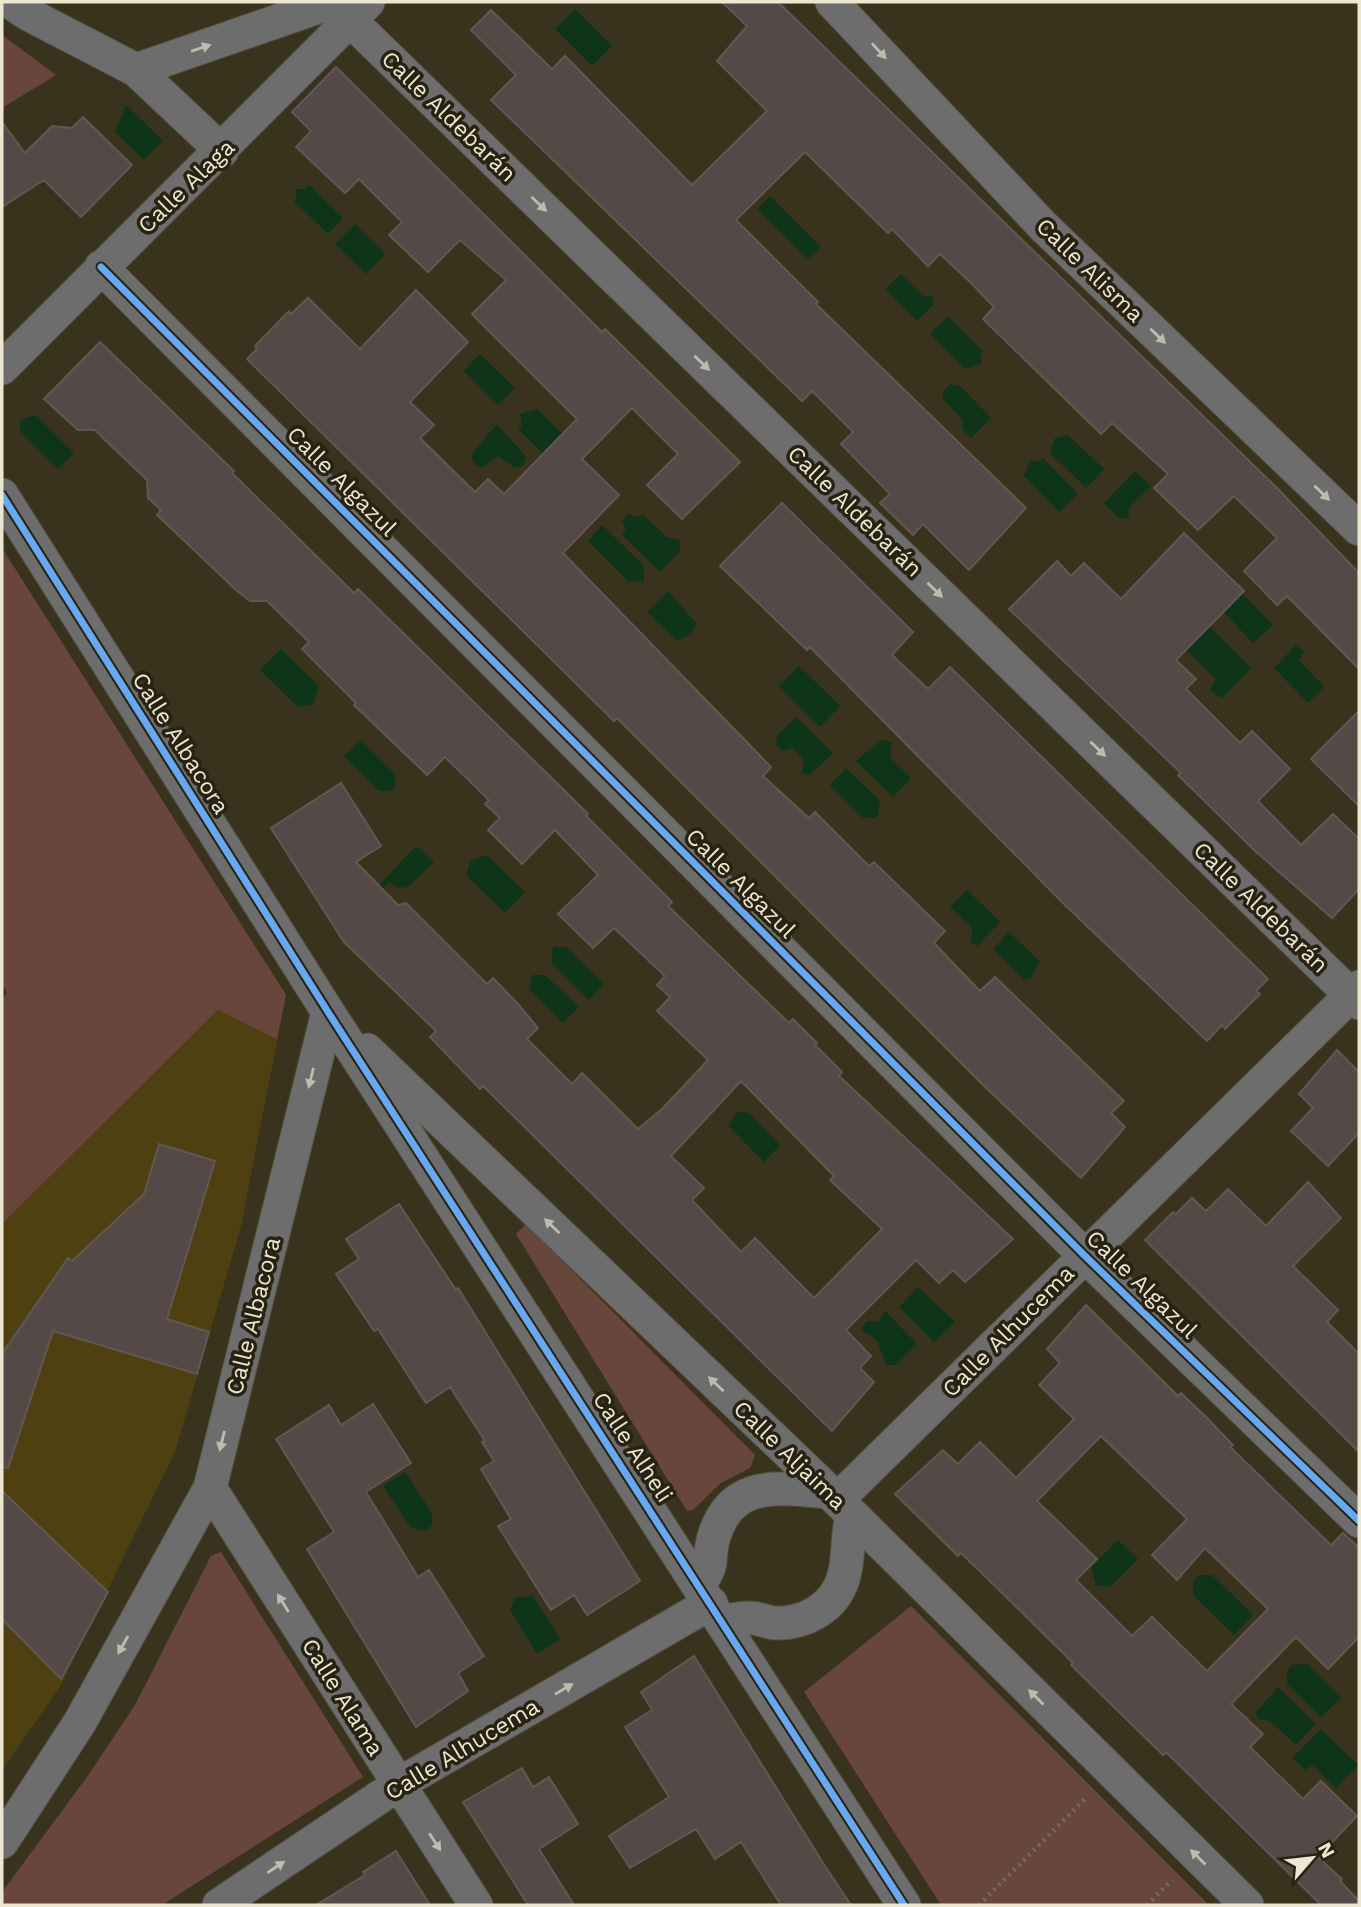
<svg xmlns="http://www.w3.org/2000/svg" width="1361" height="1907" font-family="'Work Sans',sans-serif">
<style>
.built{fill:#4e4010}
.green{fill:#69463c}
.water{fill:#0e341a}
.building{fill:#544946;stroke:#615753;stroke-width:2;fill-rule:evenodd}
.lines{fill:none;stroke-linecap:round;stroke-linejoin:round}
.minor-casing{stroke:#534e3c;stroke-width:35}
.path{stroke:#706f69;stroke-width:4.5;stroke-dasharray:2 5;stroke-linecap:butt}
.minor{stroke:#6c6d6c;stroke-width:33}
.cycleway-casing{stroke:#272211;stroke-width:11}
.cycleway{stroke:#66a8f1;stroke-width:7}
.oneway{fill:#c0bcad}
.labels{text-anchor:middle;stroke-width:7;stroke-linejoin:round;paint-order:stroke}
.street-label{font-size:23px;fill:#ede6d0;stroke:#272211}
</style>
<rect width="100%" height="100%" fill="#39331d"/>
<path class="built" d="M266,962L286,995L241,1226L175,1452L60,1687L2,1770V1224Z"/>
<path class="green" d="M2,35L56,75L2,108Z
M2,548L286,995L277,1039L218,1010L2,1224V999L7,993L2,984Z
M526,1224L755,1455L750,1468L721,1483L693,1510L687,1511L516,1234Z
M221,1552L363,1777L162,1905H2V1892L87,1777L135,1705L211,1556Z
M911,1606L1209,1905H941L804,1692Z"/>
<path class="water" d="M575,9L612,46L592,66L555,29Z
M126,105L163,141L144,160L115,132Z
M309,185L343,218L328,234L294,201L297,197L295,189H305Z
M770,196L821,247L808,259L757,209Z
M355,224L385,254L366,274L335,244Z
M901,274L923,296H932L934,304L917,321L885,289Z
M948,316L983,351L980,355L982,363L965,369L930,334Z
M480,354L515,388L498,405L464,371Z
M950,384L960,386L991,418L971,438L962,429V419L943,399V392Z
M537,409L573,444L554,464L518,429L522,425L520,414Z
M36,415L74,453L58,469L20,431V420Z
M497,424L527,458L522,466L515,468L499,456L481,468L474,464L471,455Z
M1068,435L1104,469L1086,488L1050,453L1055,438Z
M1043,458L1078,494L1059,512L1024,476L1030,460L1039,462Z
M1135,471L1151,486L1129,508V517L1120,519L1104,503Z
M627,514L639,517L642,514L667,537L680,540V551L660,572L622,535L626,531L622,521Z
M602,525L644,566V581L629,582L588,541Z
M1238,589L1273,625L1253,643L1219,607Z
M668,591L697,624L691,634L677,641L647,612Z
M1209,626L1251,668L1222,698L1210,690L1216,679L1186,650Z
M1296,645L1304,652L1299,660L1324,687L1308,703L1274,668Z
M281,649L319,686L313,704L298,707L260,670Z
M799,666L840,706L820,727L779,686Z
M796,717L833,753L810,775L802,773L804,760L792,748L782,751L776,745L777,736Z
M882,739L892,743L890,757L911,778L893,797L856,761Z
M361,740L395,774V787L389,791H379L344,756Z
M846,768L880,801L877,818H863L830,785Z
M416,846L434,862L408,887L397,888L389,882L383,889L379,885Z
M487,855L525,892L505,913L466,875L470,861Z
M967,890L1000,922L977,946L971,942L972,928L950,907Z
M1009,932L1040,962L1031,978L1024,980L993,949Z
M553,947H566L604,984L589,1000L551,962Z
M532,975H545L579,1007L563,1023L529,989Z
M736,1112L749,1113L780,1145L764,1162L729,1126Z
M918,1287L955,1322L934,1342L899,1307Z
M885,1311L917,1344L896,1365H886L877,1340L861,1329L867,1321H879Z
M405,1472L432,1513V1525L425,1531L411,1528L383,1486Z
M1118,1540L1138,1559L1110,1587L1096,1585L1091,1568Z
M1200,1575H1212L1253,1615L1234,1635L1193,1595V1581Z
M533,1596L560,1639L537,1654L510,1610L515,1598Z
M1307,1664L1341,1698L1321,1717L1287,1684V1672L1292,1665Z
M1278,1687L1316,1724L1296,1745L1270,1721L1258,1719L1256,1712Z
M1321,1729L1358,1765L1336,1788L1312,1765L1306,1770L1292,1758Z"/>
<path class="building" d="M722,2H778L1275,486L1359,573V669L1287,596L1277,605L1244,571L1277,538L1234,496L1198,530L1154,488L1168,474L1112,423L1101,434L983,319L994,307L971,283L940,254L928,266L892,229L888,233L805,152L736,220L818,302L816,304L1026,508L969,570L923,524L913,535L880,503L890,494L841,444L853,432L812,391L802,401L491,100L516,75L471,30L491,10L552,69L565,56L692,185L767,111L717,61L747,26Z
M336,67L602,332L605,329L740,462L682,519L647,485L678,454L632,408L582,459L619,495L563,553L771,767L763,776L809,818L815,812L869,866L874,862L945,931L934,943L980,991L995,977L1124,1101L1111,1113L1125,1127L1081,1178L984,1086L617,718L614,721L247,359L257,349L255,346L289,311L291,314L308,298L360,349L416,290L468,342L410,402L434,425L420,438L475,492L488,479L504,494L577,419L472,314L506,280L460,240L428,272L389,235L402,222L359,179L345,193L296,147L311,131L292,112Z
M83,117L132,165L81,217L44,180L2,207V122L25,153L52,126L72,128Z
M100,342L234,471L232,473L354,593L358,589L562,788L588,814L586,816L672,902L668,906L789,1023L793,1019L817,1043L815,1045L842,1072L839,1076L1013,1239L965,1282L953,1270L939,1283L916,1260L846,1330L871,1356L860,1368L874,1382L832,1431L483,1086L480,1089L430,1037L436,1031L344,942L271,828L341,783L381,846L356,862L398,905L406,903L487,984L493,978L518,1004L538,1028L527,1039L572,1084L582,1073L638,1129L663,1108L708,1060L657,1011L670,997L657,985L665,976L614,928L593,948L558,914L598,875L555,830L522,864L488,830L500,818L485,804L489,800L445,757L427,775L354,705L356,703L302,649L309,642L267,601H250L236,590L157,515L161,510L148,498L147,480L106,441L95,430H78L44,399ZM741,1081L834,1176L830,1180L882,1229L814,1298L755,1238L741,1252L692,1200L704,1188L671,1156Z
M782,503L913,632L892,655L928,689L950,667L1268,979L1256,991L1260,994L1225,1029L1222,1025L1207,1041L1063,903L810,647L807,650L720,566Z
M1184,533L1244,591L1176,660L1196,679L1186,689L1240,743L1252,731L1290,769L1258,801L1301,845L1333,814L1359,839V889L1332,918L1255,851L1178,775L1181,773L1009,609L1057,561L1071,576L1084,563L1121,599Z
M1359,711V806L1311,759Z
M1337,1050L1359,1072V1133L1328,1166L1291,1131L1313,1108L1299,1094Z
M159,1144L215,1161L167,1319L209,1332L197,1374L53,1331L8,1468L2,1467V1354L68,1258L72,1261L144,1194Z
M1308,1182L1341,1218L1293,1266L1338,1310L1327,1322L1359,1354V1452L1145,1240L1173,1212L1176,1214L1192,1198L1206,1211L1228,1189L1266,1226Z
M399,1204L456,1290L458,1288L640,1581L587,1615L574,1595L551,1610L498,1526L511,1519L481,1469L494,1461L482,1442L485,1441L450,1387L426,1403L378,1329L374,1331L336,1274L359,1259L346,1239Z
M1086,1305L1178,1396L1181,1393L1208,1419L1233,1445L1230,1447L1331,1545L1343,1533L1359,1548V1637L1328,1669L1296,1637L1231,1704L1263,1734L1250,1747L1303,1799L1321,1781L1357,1816L1318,1857L1342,1879L1340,1881L1359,1901V1905H1321L1166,1752L1163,1755L1071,1665L1073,1663L991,1582L961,1553L958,1556L895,1494L943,1450L958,1464L980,1442L1016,1478L1074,1419L1039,1385L1060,1363L1047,1349ZM1101,1436L1187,1519L1152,1555L1177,1580L1205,1548L1268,1609L1207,1671L1152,1617L1132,1636L1076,1580L1097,1559L1037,1501Z
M373,1404L411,1463L366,1492L418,1577L429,1570L484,1656L458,1673L468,1691L416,1727L307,1549L334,1532L276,1439L329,1405L341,1425Z
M2,1491L108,1592L61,1679L2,1619Z
M694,1656L825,1866L851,1905H781L741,1842L715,1859L696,1829L630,1868L609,1836L669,1797L625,1727L652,1710L641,1692Z
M522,1768L533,1787L549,1777L578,1824L539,1849L574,1905H528L463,1802Z
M396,1851L430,1905H316L365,1875L363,1872Z"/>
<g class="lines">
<defs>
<path id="minor" d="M10,2L28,14L136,70L222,151
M832,2L1043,226L1359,529
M350,20L1359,1003
M136,70L333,2
M101,267L1084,1255L1359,1521
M2,368L368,2
M2,495L328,1012L904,1905
M367,1050L816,1479L1247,1905
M210,1488L476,1905
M837,1500L1359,987
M699,1585C716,1560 707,1564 713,1540C730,1478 779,1488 829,1492
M723,1622C731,1620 741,1618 749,1618C758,1617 767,1623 776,1623C804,1624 834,1608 843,1579C850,1558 846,1538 852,1516
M2,1842L80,1722L210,1488L328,1012
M219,1905L399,1784L711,1603"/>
</defs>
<use href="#minor" class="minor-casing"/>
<path class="path" d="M979,1905L1087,1797
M1147,1905L1172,1880"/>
<use href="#minor" class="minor"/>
<defs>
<path id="cycleway" d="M101,267L1084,1255L1359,1521
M2,495L328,1012L904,1905"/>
</defs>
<use href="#cycleway" class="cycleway-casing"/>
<use href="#cycleway" class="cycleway"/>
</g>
<defs><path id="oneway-solid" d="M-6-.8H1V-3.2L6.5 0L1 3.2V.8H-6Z" transform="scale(1.75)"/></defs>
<g class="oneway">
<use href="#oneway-solid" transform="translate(201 48) rotate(-19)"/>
<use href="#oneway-solid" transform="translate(879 51) rotate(47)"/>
<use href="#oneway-solid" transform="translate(539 204) rotate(44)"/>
<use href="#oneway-solid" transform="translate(1158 336) rotate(44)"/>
<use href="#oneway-solid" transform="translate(702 363) rotate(44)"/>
<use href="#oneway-solid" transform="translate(1322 493) rotate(44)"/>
<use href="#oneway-solid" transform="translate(935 590) rotate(44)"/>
<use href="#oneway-solid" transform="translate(1098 749) rotate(44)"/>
<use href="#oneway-solid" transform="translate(311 1078) rotate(104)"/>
<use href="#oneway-solid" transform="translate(552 1226) rotate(-136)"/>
<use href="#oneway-solid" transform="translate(716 1384) rotate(-136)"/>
<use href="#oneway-solid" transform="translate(222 1441) rotate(104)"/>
<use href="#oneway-solid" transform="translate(283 1603) rotate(-122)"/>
<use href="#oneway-solid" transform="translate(123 1645) rotate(119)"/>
<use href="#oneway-solid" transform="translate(564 1689) rotate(-30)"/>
<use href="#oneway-solid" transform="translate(1036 1697) rotate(-135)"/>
<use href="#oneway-solid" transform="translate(435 1842) rotate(57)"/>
<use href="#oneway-solid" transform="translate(1198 1857) rotate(-135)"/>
<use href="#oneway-solid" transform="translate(276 1867) rotate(-34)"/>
</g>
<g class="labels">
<g class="street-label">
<text transform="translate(449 116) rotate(44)" y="8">Calle Aldebarán</text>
<text transform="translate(186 186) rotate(-44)" y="8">Calle Alaga</text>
<text transform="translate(1090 270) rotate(44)" y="8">Calle Alisma</text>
<text transform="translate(342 481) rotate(45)" y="8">Calle Algazul</text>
<text transform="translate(855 511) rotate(44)" y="8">Calle Aldebarán</text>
<text transform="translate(181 743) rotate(58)" y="8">Calle Albacora</text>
<text transform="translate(741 883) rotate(45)" y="8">Calle Algazul</text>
<text transform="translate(1261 907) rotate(44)" y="8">Calle Aldebarán</text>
<text transform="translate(1142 1284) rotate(44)" y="8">Calle Algazul</text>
<text transform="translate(253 1316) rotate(-76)" y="8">Calle Albacora</text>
<text transform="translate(1008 1331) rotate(-45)" y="8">Calle Alhucema</text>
<text transform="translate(633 1447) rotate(57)" y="8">Calle Alheli</text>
<text transform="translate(790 1455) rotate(44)" y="8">Calle Aljaima</text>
<text transform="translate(343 1697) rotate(58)" y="8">Calle Alama</text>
<text transform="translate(462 1749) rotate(-31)" y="8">Calle Alhucema</text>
</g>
</g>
<rect width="1361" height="1907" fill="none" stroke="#ede6d0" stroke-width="7"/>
<g transform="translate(1312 1858) rotate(62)" stroke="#272211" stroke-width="5" paint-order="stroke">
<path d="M0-5L12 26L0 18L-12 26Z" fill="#ede6d0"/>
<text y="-10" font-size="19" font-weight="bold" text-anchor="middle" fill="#ede6d0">N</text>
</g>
</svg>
